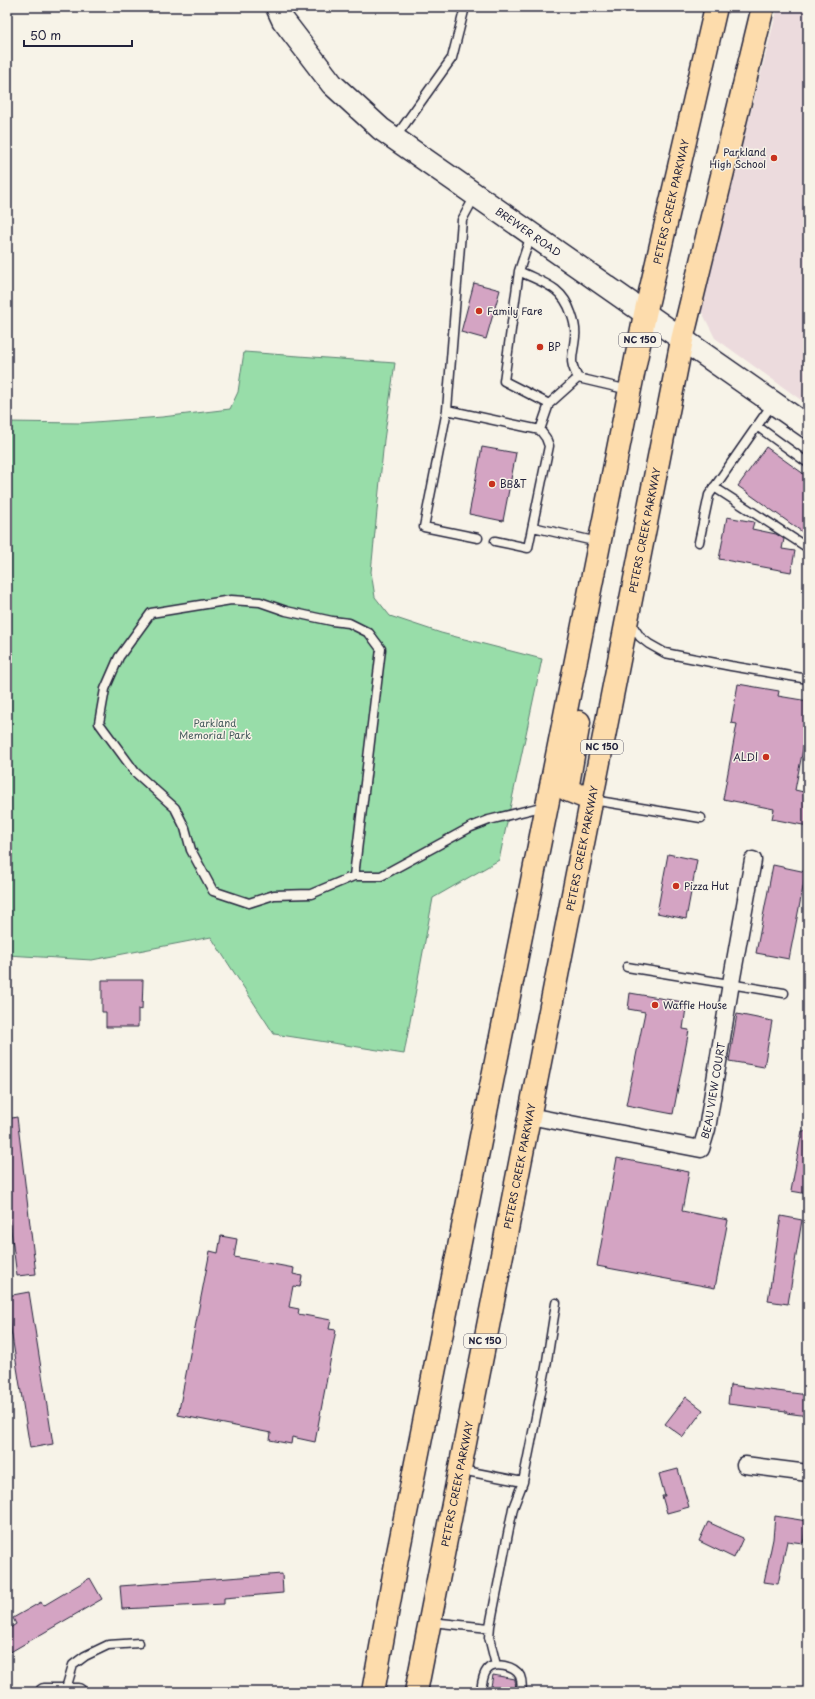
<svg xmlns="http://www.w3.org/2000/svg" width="815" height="1699" font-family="'Playpen Sans',sans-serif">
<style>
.built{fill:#ecdbdd}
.green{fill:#98dda9;stroke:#5d8072}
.building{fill:#d4a4c3;stroke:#22223b}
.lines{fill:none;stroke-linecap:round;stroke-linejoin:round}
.lane-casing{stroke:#22223b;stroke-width:11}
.street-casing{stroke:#22223b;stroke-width:19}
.secondary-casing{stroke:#22223b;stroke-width:25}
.primary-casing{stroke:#22223b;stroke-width:25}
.lane{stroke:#f7f3e8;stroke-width:8}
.street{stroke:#f7f3e8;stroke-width:16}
.secondary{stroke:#f7f3e8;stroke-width:22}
.primary{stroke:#fddcac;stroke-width:22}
.poi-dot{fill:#c8321e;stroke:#f7f3e8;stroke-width:1.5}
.labels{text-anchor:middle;stroke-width:3;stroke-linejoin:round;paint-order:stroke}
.shield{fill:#f7f3e8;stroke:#62616f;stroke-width:1}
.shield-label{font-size:9px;font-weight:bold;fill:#22223b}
.poi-label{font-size:10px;fill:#22223b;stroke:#f7f3e8;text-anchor:start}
.street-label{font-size:10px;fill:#22223b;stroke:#f7f3e8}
.park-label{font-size:10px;fill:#455a5c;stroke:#f7f3e8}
</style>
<rect width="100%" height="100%" fill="#f7f3e8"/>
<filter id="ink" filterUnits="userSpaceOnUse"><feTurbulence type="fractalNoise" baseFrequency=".025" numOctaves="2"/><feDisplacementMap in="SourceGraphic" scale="8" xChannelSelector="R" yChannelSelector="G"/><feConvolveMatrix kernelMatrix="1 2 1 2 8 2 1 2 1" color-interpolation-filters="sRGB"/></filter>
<g filter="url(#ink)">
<path class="built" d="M778,7H808V405L715,338L700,308Z"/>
<path class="green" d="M244,352L395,363L384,440L371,572L375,597L390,616L441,633L542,659L499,860L433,898L404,1054L274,1034L211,937L92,960L7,955V422L81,423L162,417L230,409L238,392Z"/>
<path class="building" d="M474,283L500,290L486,339L461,332Z
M482,447L516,453L503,521L469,514Z
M766,447L808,477V536L738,486Z
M727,517L754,522L752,529L776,534L784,539L782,549L795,551L791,572L719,559Z
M738,684L779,691L778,696L808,701V723L795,790L808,793V826L772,819L774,809L723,799L737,724L731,723Z
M668,854L697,860L686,919L657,913Z
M773,865L806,872L789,959L756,953Z
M102,980H143L142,1010L138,1009V1027H106V1012H102Z
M630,993L683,1002L682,1007L686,1008L683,1029L689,1030L673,1114L626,1105L645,1012L628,1009Z
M737,1014L772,1021L764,1067L729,1061Z
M17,1117L36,1274L17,1276L9,1215L7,1216V1119Z
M802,1131H808V1194L791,1191Z
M617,1158L689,1172L682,1211L728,1220L715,1288L597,1266Z
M781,1216L802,1220L788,1304L768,1301Z
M221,1236L237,1239L234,1257L294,1268L293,1274L302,1276L300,1287L293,1286L289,1307L299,1309L298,1314L331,1320L329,1329L336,1330L315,1442L292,1437L291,1444L270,1440L271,1433L178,1415L210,1251L218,1253Z
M29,1292L53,1444L30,1448L7,1305V1296Z
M730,1385L808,1395V1416L786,1413V1411L728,1404Z
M686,1397L703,1410L683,1437L665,1424Z
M678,1469L689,1507L667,1513L662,1496H665L659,1474Z
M775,1516L807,1521L803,1543L787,1541L778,1584L764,1582L773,1539Z
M708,1522L743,1538L734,1558L699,1541Z
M282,1574L283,1593L224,1598V1604L122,1609L120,1586Z
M90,1578L102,1599L7,1654V1630L16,1624L13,1618L41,1602L43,1606Z
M493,1675L515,1679L516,1692H490Z"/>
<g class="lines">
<defs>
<path id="lane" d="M395,138L452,58L465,7
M475,196L462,220L447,410L424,527L478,538
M531,235L519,271L504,381L549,404L578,378L629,390
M519,271C543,283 562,286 571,313C574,321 576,330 575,337C573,358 568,359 578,378
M447,410L540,430L546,438L549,446L528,548L495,541
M757,426L808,463
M540,430L549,404
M714,487L808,548
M533,527L598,542
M699,542L709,495L773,403
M231,600L260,602L286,611L332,621L349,623L369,633L381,649L354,876L311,894L274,895L249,903L213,891L191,850L185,828L175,808L135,772L99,723L105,689L119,657L151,613Z
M630,622L640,637L649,644L665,653L731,666L808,679
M593,800L701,818
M354,876H381L471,827L489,820L545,806
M627,967L784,993
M461,1470L523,1482
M431,1622L489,1628
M496,1665L489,1637L490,1626L513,1508L523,1482L546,1367L556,1303
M65,1692L73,1665L85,1656L108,1645L139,1643
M481,1692C482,1685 482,1676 487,1670C494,1661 515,1666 520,1676C522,1681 522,1687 521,1692"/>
<g id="street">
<path id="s1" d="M529,1116L701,1149L707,1129L731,983L753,860"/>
<path d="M745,1465L808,1473"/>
<path d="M44,1692H78"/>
</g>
<g id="secondary">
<path id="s2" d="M277,7L283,20L332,84L381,129L808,427"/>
</g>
<g id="primary">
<path d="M579,722L567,790L592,800"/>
<path id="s3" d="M373,1692L397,1558L645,314L716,7"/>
<path id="s4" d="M416,1692L682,340L763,7"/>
</g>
</defs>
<use href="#lane" class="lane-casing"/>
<use href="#street" class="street-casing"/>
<use href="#secondary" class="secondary-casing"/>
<use href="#primary" class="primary-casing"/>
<use href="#lane" class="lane"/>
<use href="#street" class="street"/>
<use href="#secondary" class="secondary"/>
<use href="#primary" class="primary"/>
</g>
</g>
<g class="poi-dot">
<circle cx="774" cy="158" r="4"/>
<circle cx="479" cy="311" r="4"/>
<circle cx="540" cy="347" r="4"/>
<circle cx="492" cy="484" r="4"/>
<circle cx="766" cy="757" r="4"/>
<circle cx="676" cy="886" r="4"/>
<circle cx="655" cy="1005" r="4"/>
</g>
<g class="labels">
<g class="shield">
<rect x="619" y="333" width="42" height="14" rx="3"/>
<rect x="581" y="740" width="42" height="14" rx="3"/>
<rect x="464" y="1334" width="42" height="14" rx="3"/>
</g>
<g class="shield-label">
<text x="640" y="343">NC 150</text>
<text x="602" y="750">NC 150</text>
<text x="485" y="1344">NC 150</text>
</g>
<g class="poi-label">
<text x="766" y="156" text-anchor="end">Parkland<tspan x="766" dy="12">High School</tspan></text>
<text x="487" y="315">Family Fare</text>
<text x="548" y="351">BP</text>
<text x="500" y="488">BB&amp;T</text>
<text x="758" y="761" text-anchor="end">ALDI</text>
<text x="684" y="890">Pizza Hut</text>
<text x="663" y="1009">Waffle House</text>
</g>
<g class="street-label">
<text dy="4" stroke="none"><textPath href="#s3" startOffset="1520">PETERS CREEK PARKWAY</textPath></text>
<text dy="4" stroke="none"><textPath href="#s2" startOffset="341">BREWER ROAD</textPath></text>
<text dy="4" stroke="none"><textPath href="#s4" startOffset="1184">PETERS CREEK PARKWAY</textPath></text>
<text dy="4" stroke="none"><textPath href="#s4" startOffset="860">PETERS CREEK PARKWAY</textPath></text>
<text dy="4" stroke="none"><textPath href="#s1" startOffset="235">BEAU VIEW COURT</textPath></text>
<text dy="4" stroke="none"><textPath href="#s4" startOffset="536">PETERS CREEK PARKWAY</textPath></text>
<text dy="4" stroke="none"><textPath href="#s4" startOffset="212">PETERS CREEK PARKWAY</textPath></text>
</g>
<g class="park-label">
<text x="215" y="727">Parkland<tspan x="215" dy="12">Memorial Park</tspan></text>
</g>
</g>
<rect width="815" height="1699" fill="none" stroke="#f7f3e8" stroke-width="24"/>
<rect x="12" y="12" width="791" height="1675" fill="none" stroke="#22223b" stroke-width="1.5" filter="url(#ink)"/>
<path d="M24 40v6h108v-6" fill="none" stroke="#22223b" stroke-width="2"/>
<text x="30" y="40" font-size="12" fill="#22223b" stroke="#f7f3e8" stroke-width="3" paint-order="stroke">50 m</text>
</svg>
